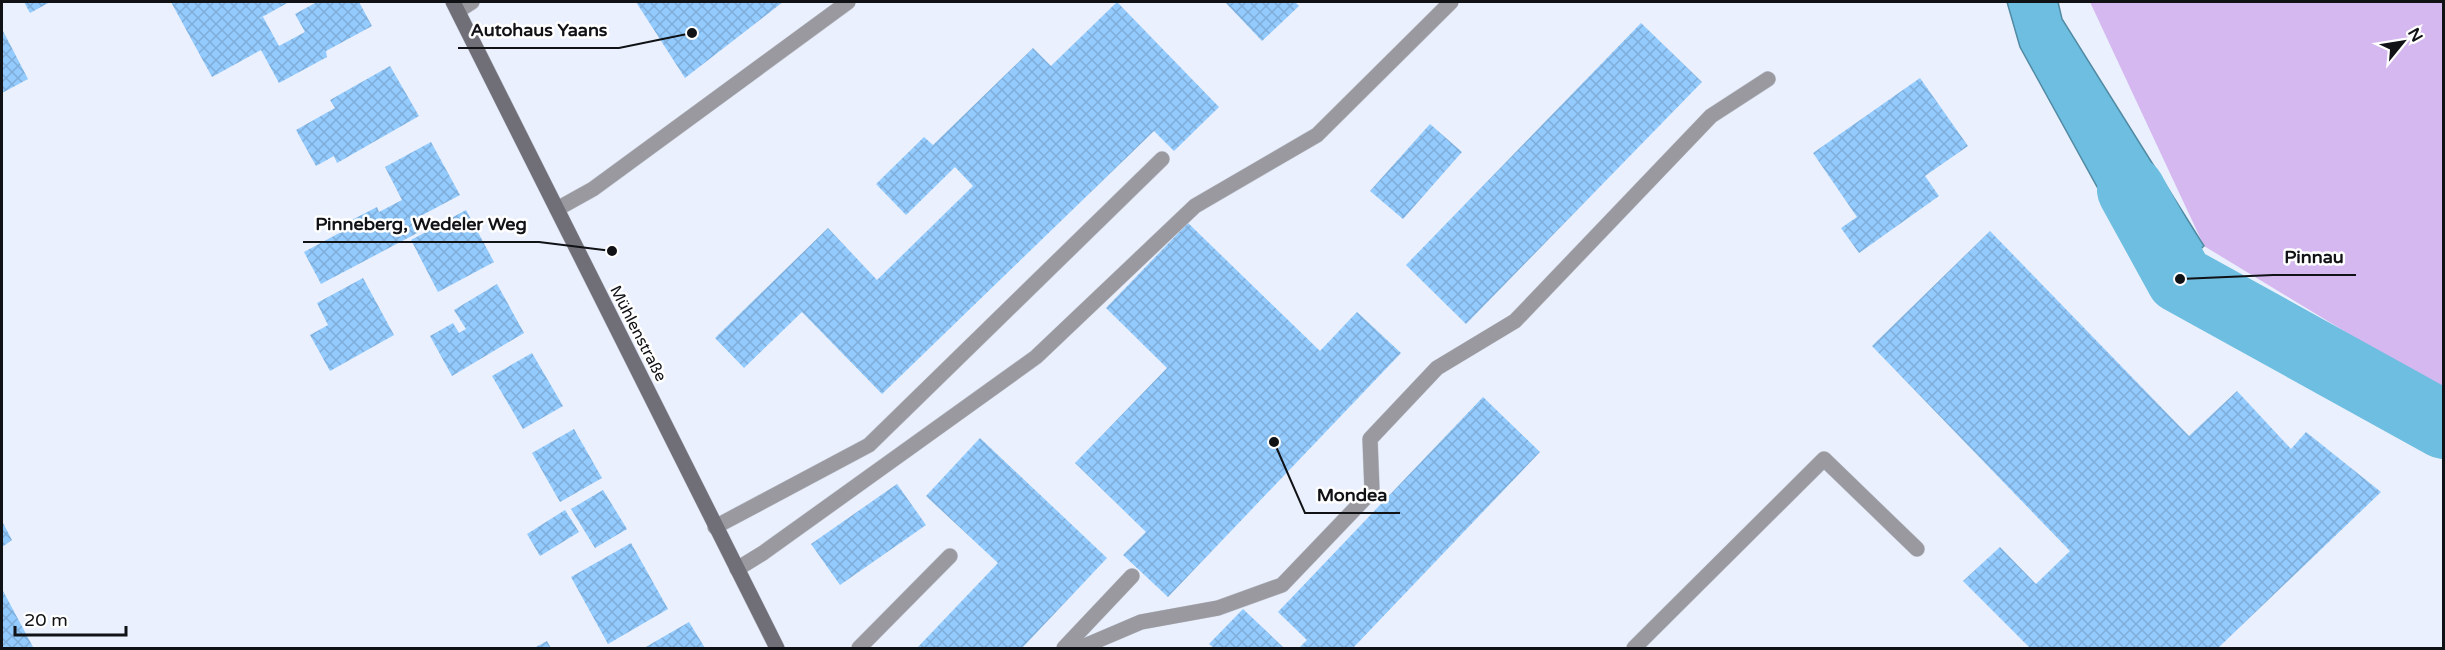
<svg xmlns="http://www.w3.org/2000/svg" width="2445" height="650" font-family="'Varela Round',sans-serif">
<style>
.green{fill:#d5b8ef}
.water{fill:#6dbee0;stroke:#518aa3;stroke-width:1.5}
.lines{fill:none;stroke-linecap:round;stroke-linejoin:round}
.river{stroke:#6dbee0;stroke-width:68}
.building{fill:url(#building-cross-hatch)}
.service-casing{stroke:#c7ccd8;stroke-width:16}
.secondary-casing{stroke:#c7ccd8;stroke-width:16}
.service{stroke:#99999f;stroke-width:15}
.secondary{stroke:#706f78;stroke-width:15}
.labels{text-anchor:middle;stroke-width:5;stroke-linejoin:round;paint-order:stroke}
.street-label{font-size:16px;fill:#101216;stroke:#fff}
.leader{fill:none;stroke:#101216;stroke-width:2}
.callout-dot{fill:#101216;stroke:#fff;stroke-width:2}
.callout-label{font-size:18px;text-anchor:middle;font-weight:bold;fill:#101216;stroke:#fff;stroke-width:5;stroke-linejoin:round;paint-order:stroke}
</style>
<defs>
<pattern id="building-cross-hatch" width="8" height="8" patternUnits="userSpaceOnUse" patternTransform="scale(1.5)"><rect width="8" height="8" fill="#93cbfe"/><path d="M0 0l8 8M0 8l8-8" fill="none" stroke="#7eadd9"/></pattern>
</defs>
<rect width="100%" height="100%" fill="#eaf0fd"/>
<path class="green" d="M2090,2H2443V391L2204,246Z"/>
<path class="water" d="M2007,2H2058L2062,19L2204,246L2155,292L2020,47Z"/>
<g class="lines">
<path class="river" d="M2131,190L2180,279L2444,425"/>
</g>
<path class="building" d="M24,2H50L30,13Z
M171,2H289L255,21L263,17L279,46L305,32L295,14L317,2H359L372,26L326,51L327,57L279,83L261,50L212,77Z
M636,2H783L685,78Z
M1117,2L1219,107L1174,151L1154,131L882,394L802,312L744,368L715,338L828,228L877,280L973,186L955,167L906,215L876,184L924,137L933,145L1033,48L1051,66Z
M1225,2H1295L1299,6L1262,41Z
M1641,23L1702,82L1466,324L1406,265Z
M2,29L28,79L2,93Z
M390,66L419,116L337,163L334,156L316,166L296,130L335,108L330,100Z
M1920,78L1968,146L1925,176L1939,196L1859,253L1841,228L1857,217L1813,153Z
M1430,124L1462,152L1403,219L1370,191Z
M431,142L460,195L415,219L421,231L321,284L304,252L343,231L342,225L377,207L379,212L402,200L385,167Z
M466,210L494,262L438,292L411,240Z
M1188,223L1320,351L1357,312L1401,353L1168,597L1123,555L1146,532L1075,463L1167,368L1106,308Z
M1990,231L2189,436L2237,391L2291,449L2306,432L2381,492L2218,648H2030L1963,581L2000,547L2036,584L2070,551L1872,346Z
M363,278L394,335L330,371L310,335L328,325L317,303Z
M497,284L524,333L452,376L430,336L453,323L459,333L466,329L454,310Z
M532,353L563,406L523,429L492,376Z
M1483,397L1540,452L1353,648H1299L1307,640L1278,612Z
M574,429L602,478L560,502L532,453Z
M980,438L1107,558L1022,648H917L998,563L926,496Z
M897,484L926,525L840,585L811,544Z
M603,490L627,529L595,548L571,509Z
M565,510L579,532L540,556L527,534Z
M2,521L12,540L2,547Z
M631,543L668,609L608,644L571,577Z
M2,589L33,647L2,648Z
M1243,609L1284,648H1214L1209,644Z
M689,622L705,648H644Z
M547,641L551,648H534Z"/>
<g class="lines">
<defs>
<path id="service" d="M458,11L472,2
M557,209L593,189L848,2
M715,527L869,445L1162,159
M737,569L763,553L1036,357L1195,206L1317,135L1451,2
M859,648L950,556
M1064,648L1132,576
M1080,648L1141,622L1218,608L1282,585L1372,491L1370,439L1437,368L1515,321L1711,116L1768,79
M1634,648L1824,459L1917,549"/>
<path id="secondary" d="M453,2L777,648"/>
</defs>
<use href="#service" class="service-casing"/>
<use href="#secondary" class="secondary-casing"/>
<use href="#service" class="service"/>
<use href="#secondary" class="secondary"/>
</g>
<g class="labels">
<g class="street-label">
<text transform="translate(639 333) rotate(63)" y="6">Mühlenstraße</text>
</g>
</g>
<path class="leader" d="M692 33L619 48H458M612 251L539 242H303M2180 279L2273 275H2356M1274 442L1305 513H1400"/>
<g class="callout-dot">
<circle cx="692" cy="33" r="6"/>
<circle cx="612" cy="251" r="6"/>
<circle cx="2180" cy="279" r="6"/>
<circle cx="1274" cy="442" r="6"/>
</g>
<g class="callout-label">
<text x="539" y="36">Autohaus Yaans</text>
<text x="421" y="230">Pinneberg, Wedeler Weg</text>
<text x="2314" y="263">Pinnau</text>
<text x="1352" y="501">Mondea</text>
</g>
<rect width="2445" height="650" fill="none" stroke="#101216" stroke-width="6"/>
<g transform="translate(2403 42) rotate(60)" stroke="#ffffff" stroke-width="4.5" paint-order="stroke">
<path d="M0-4.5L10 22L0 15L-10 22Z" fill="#101216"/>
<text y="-9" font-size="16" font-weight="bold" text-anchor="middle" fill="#101216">N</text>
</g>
<path d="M15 626v9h111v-9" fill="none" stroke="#101216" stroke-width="3"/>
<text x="24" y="626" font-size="18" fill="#101216" stroke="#ffffff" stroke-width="4.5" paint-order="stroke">20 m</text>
</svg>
